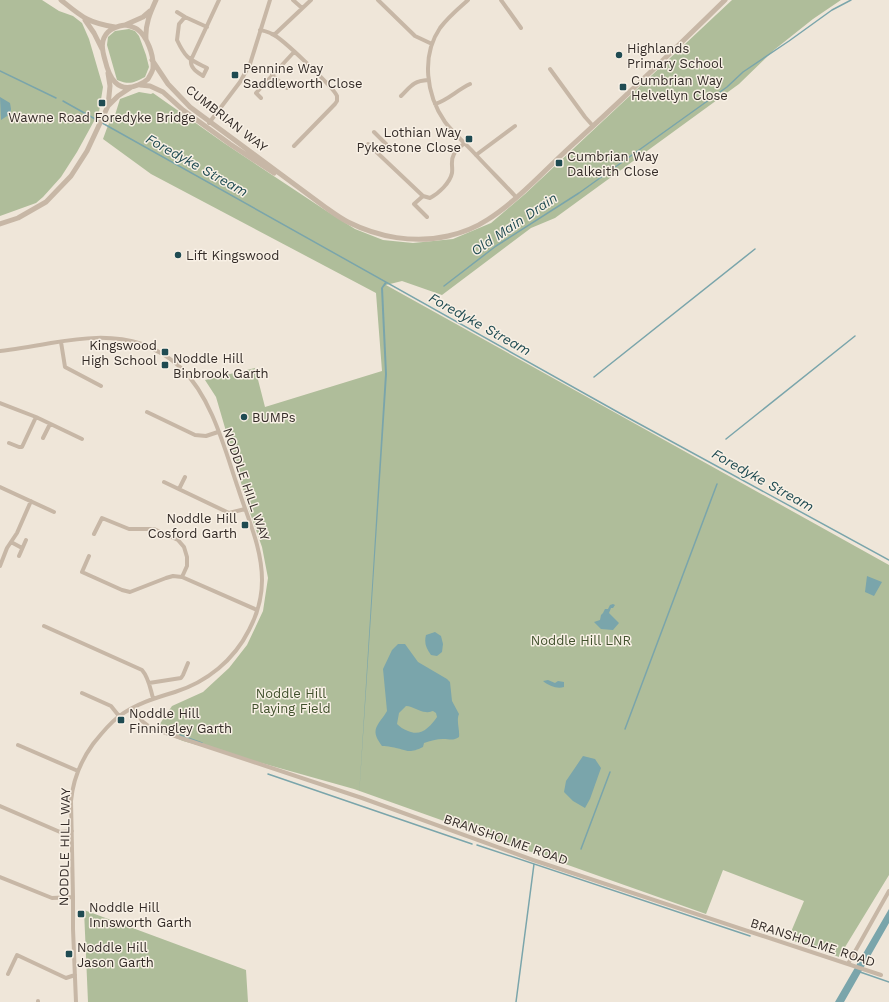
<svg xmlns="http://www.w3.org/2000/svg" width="889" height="1002" font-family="'Work Sans',sans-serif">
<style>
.green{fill:#afbd9a}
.water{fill:#7aa5ab;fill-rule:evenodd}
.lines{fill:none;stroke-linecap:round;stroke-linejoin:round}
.stream{stroke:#7aa5ab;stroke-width:1.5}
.minor{stroke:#c7b7a6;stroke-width:4}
.tertiary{stroke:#c7b7a6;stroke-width:5}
.poi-dot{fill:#1f4b52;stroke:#f8f0e5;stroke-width:1.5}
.labels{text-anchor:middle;stroke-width:3;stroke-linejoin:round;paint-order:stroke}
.poi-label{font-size:13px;fill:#332b27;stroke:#f8f0e5;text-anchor:start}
.street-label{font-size:13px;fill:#332b27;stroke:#f8f0e5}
.park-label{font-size:13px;fill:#40502c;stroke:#f8f0e5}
.water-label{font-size:14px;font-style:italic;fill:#1f4b52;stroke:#f8f0e5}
</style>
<rect width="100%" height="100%" fill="#efe6d9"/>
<path class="green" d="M0,0H42L59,11L73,16L82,23L89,39L103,87L99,112L77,152L61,177L43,197L36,203L0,216Z
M732,0H841L813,19L774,50L739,84L555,218L531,228L442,295L402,281L386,285L889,565V875L839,957L788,939L804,901L723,870L706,914L354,789L183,741L164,733L155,731L172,706L203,692L229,668L247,645L263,611L268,578L262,547L249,510L216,397L205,380L255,368L265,407L382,371L376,293L151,174L103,139L107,128L110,121L115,115L120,99L139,92L151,94L153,93L224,143L325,210L355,229L383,240L413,243L453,239L491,223L525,194Z
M129,29L135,31L139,36L146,55L149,67L145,77C133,83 130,85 117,80L107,45L108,37L115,31Z
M84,910L246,970L248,1002H88Z"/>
<path class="water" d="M0,97L10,103L11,109L10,114L1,120Z
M385,282L387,283L383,288L387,374L359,797L385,374L381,288Z
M867,576L882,582L874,596L865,592Z
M613,604L615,605L613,608H611L609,613L619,623L613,630L601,629L594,622L600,620L601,615L603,613L605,609H608L610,605Z
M435,632L441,636L443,644L442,652L437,656L431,655C426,648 424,643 426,635Z
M398,644H405L418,662L447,679L450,682L452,701L459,714C456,721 460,730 459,737C453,741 450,739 443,739C437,739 430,741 424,743L423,747C407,755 406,749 391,747C388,746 385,746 382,746C369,729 378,726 387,711L383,669L392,650ZM406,706C413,706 419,712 426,712C429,713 431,711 433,711L436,713L437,717C430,727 421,737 408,731C403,729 400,727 397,724L399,713Z
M548,680L555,683L558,681L564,682V687C557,689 549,686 543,681Z
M583,756L595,759L601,768L590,799L585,808L573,801L564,792L566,781Z
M889,909V923L844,1002H835Z"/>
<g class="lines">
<path class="stream" d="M0,71L56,98
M63,101L623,415L889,560
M444,286L496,246L579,193L727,87L743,72L789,41L832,10L851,0
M594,377L755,249
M726,439L855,336
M625,729L717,484
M180,735L202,743
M268,774L472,844
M477,845L750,936
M581,849L610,772
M860,972L889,982
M516,1002L534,864"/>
<path class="minor" d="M293,0L302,8
M378,0L415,36L432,44
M468,0C459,8 448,17 440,28C421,56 426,95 445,122C454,134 466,144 476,155C489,169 503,183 516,197
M501,0L521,28
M177,12L185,17L207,27
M185,17L179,24L177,40C186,59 189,59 207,68L203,76C197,72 190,68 191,60L219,0
M260,30C264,31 269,32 272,34C281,37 334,88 337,96V101L335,104L294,146
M274,35L311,0
M550,69L585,117L593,126
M272,75L287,88
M401,96C411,86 413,81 428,80
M261,98L256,93L294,52
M435,104C448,100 457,90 470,84
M209,123L240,82L250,64L270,0
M374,132L386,144L378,153
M368,144L423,196L430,198C438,194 450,183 452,173C453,166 450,161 454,154C456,150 461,146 465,143
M476,155L515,126
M423,196L414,204L427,217
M61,342L65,367L101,386
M0,351C17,349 34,346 51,343C82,338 111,334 142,344C156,349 172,359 182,369C212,398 225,450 238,488C248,519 262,548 262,580C262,597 257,615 249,630C234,660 207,682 175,692C155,698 135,704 118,717C108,725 101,734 93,744C80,762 73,779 71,801L73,897V929L76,1002
M0,403L36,417L82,439
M147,412L195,435L206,436L218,432
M43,438L50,424
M9,443L19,447H22L36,417
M164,482L229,513L245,509
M0,487L54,512
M179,489L185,477
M94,534L102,518L129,529H154L178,540L184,547L187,557V566L182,577
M11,542L22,548
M19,556L26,540
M89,556L82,572L122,590L130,592L166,578L173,576L182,577L257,610
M0,566L7,548L17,533L31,501
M44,626L142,670C149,678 150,688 153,698
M149,683L181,678L183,675L188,663
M82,693L111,706L119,716
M134,708L142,721L151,728L362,798L533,860L881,975
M18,745L78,771
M0,806L60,832L72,831
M0,877L52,898L73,897
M848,964L889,891
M8,974L17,955L66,978L75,975
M38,1002V1001"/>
<path class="tertiary" d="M61,0C82,17 88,23 115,27
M85,20L94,33L102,49
M125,25C129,26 134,27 137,29C147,36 154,55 153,68C153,71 150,75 148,79C145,82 141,84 138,85C117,94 109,77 105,60C102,50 100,40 108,32C113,27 119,26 125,25Z
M125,25L143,17L150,11
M146,39C145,25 150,13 156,0
M152,60L168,84L190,107L325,207C332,212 340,218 348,222C378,237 414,244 448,236C461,233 475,228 487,220C516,202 543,172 569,148C622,100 674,50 725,0
M140,85L150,86L163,92L183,110L230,144L274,173
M108,106L118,96L130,88
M0,224L18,218L46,202L71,176L87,151L108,106L110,86L108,73"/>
</g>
<g class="poi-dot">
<circle cx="619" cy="55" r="4"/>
<rect x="231" y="71" width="8" height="8" rx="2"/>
<rect x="619" y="83" width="8" height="8" rx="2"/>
<rect x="98" y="99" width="8" height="8" rx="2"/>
<rect x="465" y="135" width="8" height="8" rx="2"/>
<rect x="555" y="159" width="8" height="8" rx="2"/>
<circle cx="178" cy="255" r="4"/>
<rect x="161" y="348" width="8" height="8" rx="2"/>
<rect x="161" y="361" width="8" height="8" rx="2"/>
<circle cx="244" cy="417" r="4"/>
<rect x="241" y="521" width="8" height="8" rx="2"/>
<rect x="117" y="716" width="8" height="8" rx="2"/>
<rect x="77" y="910" width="8" height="8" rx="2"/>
<rect x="65" y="950" width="8" height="8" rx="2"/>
</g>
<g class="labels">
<g class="poi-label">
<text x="627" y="53">Highlands<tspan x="627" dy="15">Primary School</tspan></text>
<text x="243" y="73">Pennine Way<tspan x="243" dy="15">Saddleworth Close</tspan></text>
<text x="631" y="85">Cumbrian Way<tspan x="631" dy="15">Helvellyn Close</tspan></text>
<text x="102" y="122" text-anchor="middle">Wawne Road Foredyke Bridge</text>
<text x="461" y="137" text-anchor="end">Lothian Way<tspan x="461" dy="15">Pykestone Close</tspan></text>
<text x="567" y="161">Cumbrian Way<tspan x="567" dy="15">Dalkeith Close</tspan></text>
<text x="186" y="260">Lift Kingswood</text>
<text x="157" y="350" text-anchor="end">Kingswood<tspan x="157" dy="15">High School</tspan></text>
<text x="173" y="363">Noddle Hill<tspan x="173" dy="15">Binbrook Garth</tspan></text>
<text x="252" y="422">BUMPs</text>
<text x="237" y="523" text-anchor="end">Noddle Hill<tspan x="237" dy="15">Cosford Garth</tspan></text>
<text x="129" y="718">Noddle Hill<tspan x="129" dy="15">Finningley Garth</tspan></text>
<text x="89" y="912">Noddle Hill<tspan x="89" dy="15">Innsworth Garth</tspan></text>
<text x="77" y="952">Noddle Hill<tspan x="77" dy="15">Jason Garth</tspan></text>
</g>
<g class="street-label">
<text transform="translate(227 118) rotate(38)" y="5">CUMBRIAN WAY</text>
<text transform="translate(247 484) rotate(71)" y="5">NODDLE HILL WAY</text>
<text transform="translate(506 839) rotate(19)" y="5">BRANSHOLME ROAD</text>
<text transform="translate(64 847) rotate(-89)" y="5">NODDLE HILL WAY</text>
<text transform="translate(813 942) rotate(18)" y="5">BRANSHOLME ROAD</text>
</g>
<g class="park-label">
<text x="581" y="645">Noddle Hill LNR</text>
<text x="291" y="698">Noddle Hill<tspan x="291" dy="15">Playing Field</tspan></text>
</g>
<g class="water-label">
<text transform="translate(197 165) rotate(29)" y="5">Foredyke Stream</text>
<text transform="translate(514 224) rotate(-34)" y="5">Old Main Drain</text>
<text transform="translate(480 324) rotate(29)" y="5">Foredyke Stream</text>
<text transform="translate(763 480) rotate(29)" y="5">Foredyke Stream</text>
</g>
</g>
</svg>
